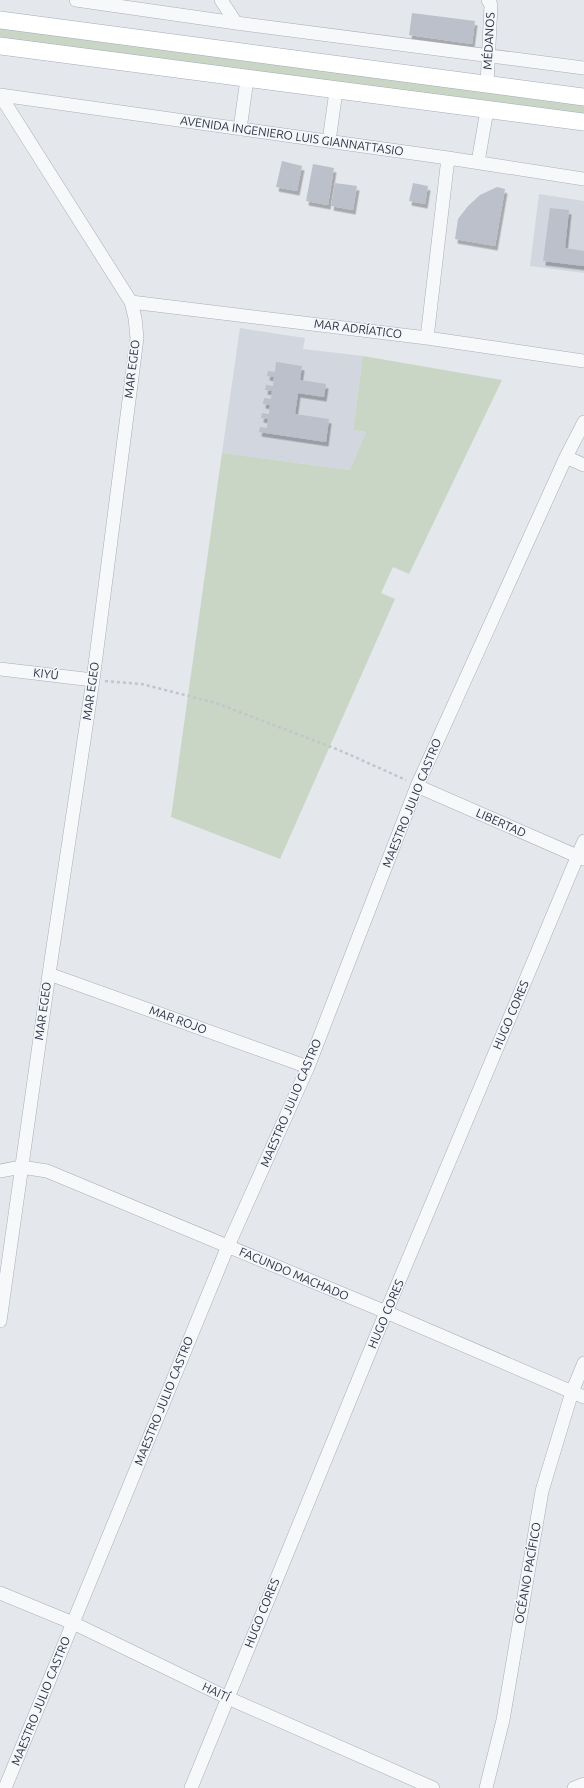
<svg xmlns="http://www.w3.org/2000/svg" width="584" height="1788" font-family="Ubuntu,sans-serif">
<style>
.built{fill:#d2d6de}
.green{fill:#c9d6c5}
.building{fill:#bbc0ca;filter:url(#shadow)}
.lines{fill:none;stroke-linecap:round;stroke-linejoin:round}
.minor-casing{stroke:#a9aeb7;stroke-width:14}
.major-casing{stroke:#a3abb8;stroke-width:18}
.path{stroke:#c2c5cb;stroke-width:2.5;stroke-dasharray:3 3;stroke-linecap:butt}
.minor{stroke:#f7f8fa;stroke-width:13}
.major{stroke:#fff;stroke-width:17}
.labels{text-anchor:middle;stroke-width:3;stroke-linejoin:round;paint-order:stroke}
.street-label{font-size:12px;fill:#2b3445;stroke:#f4f6f9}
</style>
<defs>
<filter id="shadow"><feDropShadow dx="2.5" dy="4.5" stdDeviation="0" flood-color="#0004"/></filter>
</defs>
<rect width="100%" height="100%" fill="#e4e7ec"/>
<path class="built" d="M539,194L584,201V273L530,266Z
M240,328L305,338L303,349L363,356L353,430L366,432L350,470L222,453Z"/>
<path class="green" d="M0,26L584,104V116L0,39Z
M363,356L502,380L409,574L393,567L381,593L395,599L280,859L171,817L222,453L350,470L366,432L353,430Z"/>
<path class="building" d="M412,13L475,21L472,44L409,35Z
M282,161L302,166L297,191L276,187Z
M313,164L334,168L328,205L306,201Z
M335,183L357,186L353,210L331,206Z
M413,183L428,186L425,204L409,201Z
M497,187L505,189L495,246L455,239L458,219L468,206L480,195Z
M550,208L569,210L565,248L584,251V266L543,261Z
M276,362L302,366L300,380L326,384L324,397L298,393L295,414L329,419L326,442L259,432L260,427L267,428L268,419L261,418L262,413L269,414L270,405L263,404L264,398L271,399L272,391L265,390L266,385L273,386L274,377L267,376L268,371L275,372Z"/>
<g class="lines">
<defs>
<path id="minor" d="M76,0L236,23L584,68
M221,0L236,23
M487,84L491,5L488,0
M0,95L448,158L584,179
M240,129L247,79
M329,141L336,91
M478,162L487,110
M131,302L427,338L584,361
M427,338L448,158
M566,457L584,465
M0,669L93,680
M417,786L584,859
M49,974L308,1067
M0,1171L21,1167L47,1171L386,1312L584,1397
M0,1321L49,974L93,680L137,338L135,318L131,302L0,95
M0,1593L73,1623L228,1698L433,1788
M5,1788L228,1246L308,1067L417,786L566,457L584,422
M191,1788L386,1312L584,841
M486,1788L503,1720L542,1491L572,1392L584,1363
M574,1788L584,1784"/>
<path id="major" d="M0,20L584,97
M0,46L584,122"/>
</defs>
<use href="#minor" class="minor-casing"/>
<use href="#major" class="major-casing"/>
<path class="path" d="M105,681L142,684L216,703L339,750L406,780"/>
<use href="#minor" class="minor"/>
<use href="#major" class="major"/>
</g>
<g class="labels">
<g class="street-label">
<text transform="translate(489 41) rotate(-87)" y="4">MÉDANOS</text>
<text transform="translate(292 136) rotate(8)" y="4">AVENIDA INGENIERO LUIS GIANNATTASIO</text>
<text transform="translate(358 329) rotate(7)" y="4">MAR ADRÍATICO</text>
<text transform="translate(132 369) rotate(-83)" y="4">MAR EGEO</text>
<text transform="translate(46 674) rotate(7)" y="4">KIYÚ</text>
<text transform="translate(91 691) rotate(-82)" y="4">MAR EGEO</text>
<text transform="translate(412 803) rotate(-68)" y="4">MAESTRO JULIO CASTRO</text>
<text transform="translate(501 823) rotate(24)" y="4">LIBERTAD</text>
<text transform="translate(43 1011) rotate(-82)" y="4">MAR EGEO</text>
<text transform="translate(511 1015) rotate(-67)" y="4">HUGO CORES</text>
<text transform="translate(178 1020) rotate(20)" y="4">MAR ROJO</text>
<text transform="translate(291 1103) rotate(-67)" y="4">MAESTRO JULIO CASTRO</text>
<text transform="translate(294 1274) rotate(23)" y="4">FACUNDO MACHADO</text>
<text transform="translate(386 1314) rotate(-67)" y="4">HUGO CORES</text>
<text transform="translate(164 1401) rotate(-68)" y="4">MAESTRO JULIO CASTRO</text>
<text transform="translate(528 1573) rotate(-80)" y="4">OCÉANO PACÍFICO</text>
<text transform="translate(262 1613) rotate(-68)" y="4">HUGO CORES</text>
<text transform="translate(216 1692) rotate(25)" y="4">HAITÍ</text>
<text transform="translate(41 1701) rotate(-68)" y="4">MAESTRO JULIO CASTRO</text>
</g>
</g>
</svg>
